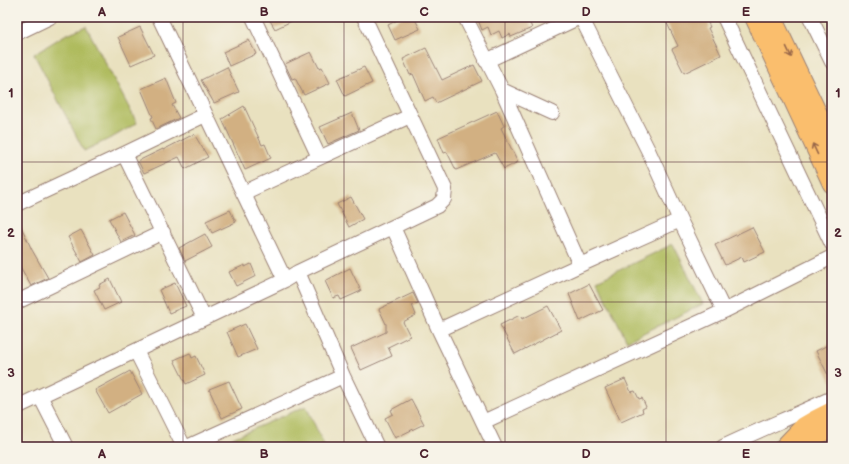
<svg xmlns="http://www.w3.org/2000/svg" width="849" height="464" font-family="'Balsamiq Sans',sans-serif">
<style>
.green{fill:#afbb5d;stroke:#7c6d44}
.building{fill:#d2b082}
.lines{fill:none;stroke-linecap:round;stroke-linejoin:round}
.minor-casing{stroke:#9a8075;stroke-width:16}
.major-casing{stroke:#9a8075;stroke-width:20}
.minor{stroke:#fff;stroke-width:14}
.major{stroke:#fabe6d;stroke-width:18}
.oneway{stroke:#996749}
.grid{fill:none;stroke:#4a1f2b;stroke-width:1;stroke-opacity:0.55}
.neatline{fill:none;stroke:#4a1f2b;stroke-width:1.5}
.grid-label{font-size:13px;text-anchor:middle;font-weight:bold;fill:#4a1f2b}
</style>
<rect width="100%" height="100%" fill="#f7f3e8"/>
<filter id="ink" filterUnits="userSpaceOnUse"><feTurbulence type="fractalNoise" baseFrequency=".025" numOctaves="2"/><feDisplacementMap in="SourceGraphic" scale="8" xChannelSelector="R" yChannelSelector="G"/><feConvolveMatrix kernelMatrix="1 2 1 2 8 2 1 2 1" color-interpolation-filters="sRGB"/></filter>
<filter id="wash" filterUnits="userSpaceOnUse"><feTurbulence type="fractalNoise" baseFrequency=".012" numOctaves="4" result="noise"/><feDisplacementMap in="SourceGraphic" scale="16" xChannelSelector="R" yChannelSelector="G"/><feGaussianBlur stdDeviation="0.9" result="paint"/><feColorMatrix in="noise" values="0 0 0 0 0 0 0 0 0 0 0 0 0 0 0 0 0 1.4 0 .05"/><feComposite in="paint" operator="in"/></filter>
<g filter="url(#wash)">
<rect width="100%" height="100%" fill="#e9e1bf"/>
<path class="green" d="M86,26L137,123L115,136L84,151L34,54L65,35Z
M673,244L703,304L627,341L597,281Z
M306,406L325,447H212Z"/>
<g id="blocks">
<path class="building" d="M268,17H300L275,29Z
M403,17H414L420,29L395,40L388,25Z
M477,17H527L532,28L511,37L510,34L502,38L499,31L491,35L488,27L482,30Z
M664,17H705L710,27L708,28L721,55L684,73L672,49L678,46Z
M140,27L154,55L131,65L118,37Z
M249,40L256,54L229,66L223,52Z
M426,48L442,80L474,65L482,81L436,103L433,97L425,101L413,74L410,75L403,59Z
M311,52L319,68L322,67L330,83L304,95L295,78L292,79L285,64Z
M227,67L239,92L214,103L201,80Z
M364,67L372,83L345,96L337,79Z
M166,78L176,103L172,105L179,118L156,129L151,118L153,117L141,89Z
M244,106L262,145L265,144L271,158L245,170L222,119Z
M497,111L504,126L501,128L518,162L504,169L495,153L456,170L447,152L444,153L438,138Z
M352,113L359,130L328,144L320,127Z
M194,134L208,157L185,169L179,157L144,173L138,161L163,149V150Z
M351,197L363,219L349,227L337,204Z
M230,210L236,222L212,233L206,221Z
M123,212L135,235L121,242L109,219Z
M17,218L32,250L48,278L31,286L17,261Z
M752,227L765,252L744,262L742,257L725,265L715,245Z
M81,230L95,255L82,262L68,237Z
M205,234L212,247L185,261L179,248Z
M251,264L256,276L236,286L229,272L245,265V267Z
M350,268L361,291L341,300L339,296L333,298L325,281Z
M110,279L121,302L104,310L94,290L100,287L99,285Z
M175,283L186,306L169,313L159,290Z
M589,284L603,310L580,321L569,294Z
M413,293L418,303L412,305L416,315L403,322L410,336L388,347L392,356L361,370L351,348L386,332V324L379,309Z
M548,306L561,330L515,354L500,325L520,315L522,319Z
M245,324L257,349L238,357L227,332Z
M832,343V383L816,351Z
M190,353L192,358L196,356L205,375L186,384L174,360Z
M130,371L142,394L108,413L95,390Z
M625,379L631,392L635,391L639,399L642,398L646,407L642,409L643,412L621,422L605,388Z
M229,381L242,409L222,418L209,389Z
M411,399L424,424L395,438L385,418L393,414L391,410Z"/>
</g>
</g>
<g filter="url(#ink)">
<use href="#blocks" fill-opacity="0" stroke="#9a8075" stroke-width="1"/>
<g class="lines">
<defs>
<path id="minor" d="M159,17L285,280
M253,17L319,157
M465,17L502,90L580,265
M581,17L648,150L680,220L724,311
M724,17L832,244
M810,17L832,62
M17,33L50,17
M486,61L580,17
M502,90L552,113
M124,154L204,318
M243,193L410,116
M17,204L124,154L205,115
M393,227L439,330L495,447
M298,272L343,376L377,447
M17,302L163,232
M439,330L580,265L680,220
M136,351L184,447
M40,396L66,447
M17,407L285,280L298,272L437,206L444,199L445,189L364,17
M483,422L724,311L832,257
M187,447L343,376
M723,447C759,430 796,415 832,398"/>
<path id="major" d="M754,17L832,184
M772,17L832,143
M784,447L804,426L816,419L832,411
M791,447L832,428"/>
</defs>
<use href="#minor" class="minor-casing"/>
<use href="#major" class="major-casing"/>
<use href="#minor" class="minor"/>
<use href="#major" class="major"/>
</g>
<defs><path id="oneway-shaft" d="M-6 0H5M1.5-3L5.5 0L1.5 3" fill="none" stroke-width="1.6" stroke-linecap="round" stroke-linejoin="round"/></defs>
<g class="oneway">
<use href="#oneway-shaft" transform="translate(789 52) rotate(65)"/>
<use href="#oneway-shaft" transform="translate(815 149) rotate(-115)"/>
</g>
</g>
<path class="grid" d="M183,17V447M344,17V447M505,17V447M666,17V447M17,162H832M17,302H832"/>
<rect width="849" height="464" fill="none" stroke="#f7f3e8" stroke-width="44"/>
<rect x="22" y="22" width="805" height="420" class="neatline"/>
<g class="grid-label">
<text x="102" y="16">A</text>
<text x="264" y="16">B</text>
<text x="424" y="16">C</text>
<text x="586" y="16">D</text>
<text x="746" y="16">E</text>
<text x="11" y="97">1</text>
<text x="838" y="97">1</text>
<text x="11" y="237">2</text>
<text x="838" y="237">2</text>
<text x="11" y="377">3</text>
<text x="838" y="377">3</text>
<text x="102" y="458">A</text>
<text x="264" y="458">B</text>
<text x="424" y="458">C</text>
<text x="586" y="458">D</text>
<text x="746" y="458">E</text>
</g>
</svg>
